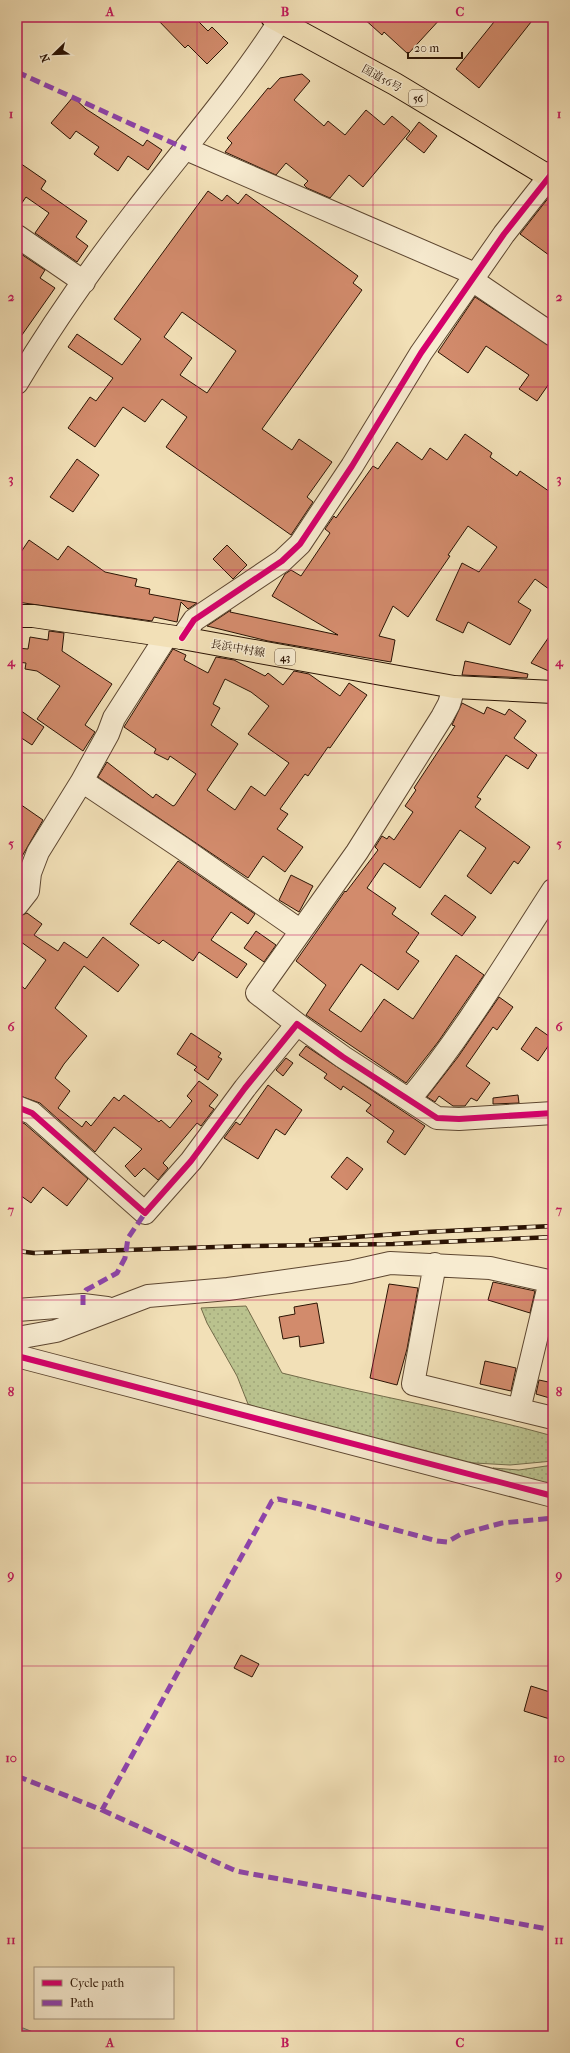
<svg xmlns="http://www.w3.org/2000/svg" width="570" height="2053" font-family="'IM FELL French Canon','Noto Serif JP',serif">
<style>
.park{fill:url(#park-dots);stroke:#736b49}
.water{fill:url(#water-waves);stroke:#6f796b}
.building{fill:#d28b6c;stroke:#2c1404;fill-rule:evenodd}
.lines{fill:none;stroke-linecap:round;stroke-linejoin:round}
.minor-casing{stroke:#5e4731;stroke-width:24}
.major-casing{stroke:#2c1404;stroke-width:24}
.highway-casing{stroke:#2c1404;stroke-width:24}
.minor{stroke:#f7ebd0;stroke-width:22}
.major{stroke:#f2e0b7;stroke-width:22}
.highway{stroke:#f2e0b7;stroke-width:22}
.rail-casing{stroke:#2c1404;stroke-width:4.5}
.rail{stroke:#f7ebd0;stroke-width:3;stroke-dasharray:9;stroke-linecap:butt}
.quiet{stroke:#8e44ad;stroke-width:5;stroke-dasharray:10 5;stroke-linecap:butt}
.cycleway-casing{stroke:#f7ebd0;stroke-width:8}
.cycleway{stroke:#d6006c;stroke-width:6}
.grid{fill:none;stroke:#c2185b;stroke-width:1;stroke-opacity:0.55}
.labels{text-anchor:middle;stroke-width:3;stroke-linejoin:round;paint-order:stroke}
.shield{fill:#f7ebd0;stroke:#695441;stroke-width:1}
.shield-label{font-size:10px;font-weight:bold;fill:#2c1404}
.street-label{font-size:11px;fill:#2c1404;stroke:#f7ebd0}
.neatline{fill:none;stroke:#c2185b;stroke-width:1.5}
.grid-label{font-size:13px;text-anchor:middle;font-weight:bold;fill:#c2185b}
</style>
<defs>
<pattern id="park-dots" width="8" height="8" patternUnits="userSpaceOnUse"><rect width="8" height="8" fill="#bac28e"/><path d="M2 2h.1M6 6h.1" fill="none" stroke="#a0a679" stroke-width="1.8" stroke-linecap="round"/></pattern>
<pattern id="water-waves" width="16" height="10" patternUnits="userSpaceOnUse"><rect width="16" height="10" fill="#9bbdaf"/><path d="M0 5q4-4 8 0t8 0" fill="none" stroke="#86a295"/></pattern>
</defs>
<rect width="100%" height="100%" fill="#f2e0b7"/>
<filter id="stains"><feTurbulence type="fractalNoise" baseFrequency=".005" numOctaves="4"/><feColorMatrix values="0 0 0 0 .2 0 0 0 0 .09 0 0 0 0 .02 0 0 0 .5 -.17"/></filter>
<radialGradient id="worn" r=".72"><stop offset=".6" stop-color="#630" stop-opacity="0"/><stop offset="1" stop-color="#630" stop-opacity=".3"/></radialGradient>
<path class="park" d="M246,1306L282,1373C372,1396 464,1411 553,1436V1461L510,1465L457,1462L266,1411L248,1404L237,1376L207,1323L201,1308Z
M553,1465V1489L516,1480L493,1468L519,1470Z"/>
<path class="water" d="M23,2028L43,2036H17V2029Z"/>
<path class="building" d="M155,17H194L208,31L212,27L228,43L207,64L188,45L185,48Z
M362,17H442L408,54L384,32L382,35Z
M498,17H535L479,88L456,69Z
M302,74L310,81L294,100L324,126L328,121L345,135L366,110L384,125L392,116L410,131L363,187L349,175L330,198L307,188L304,185L308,181L286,163L276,175L225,152L232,143L227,138L268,88L270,89L280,78Z
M73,97L86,109L143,146L147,140L162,150L148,170L128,156L118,171L94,154L99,147L76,131L70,139L51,123Z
M419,122L437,136L424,153L406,139Z
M17,161L46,181L41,189L87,221L76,237L88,246L77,262L35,233L49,213L26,197L17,210Z
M208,191L222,201L227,195L238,204L246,194L358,276L353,283L362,290L262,429L292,450L299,439L332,462L307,497L313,502L291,535L166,447L187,417L162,399L145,422L123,407L95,447L68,428L90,397L96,401L113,378L68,347L77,334L122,365L141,339L114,319ZM182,312L236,351L207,393L180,375L192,358L164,337Z
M553,192V258L520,234Z
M21,254L45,270L40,278L55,288L17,342V259Z
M475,297L553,348V378L537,401L519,389L529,375L486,346L468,373L438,352Z
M465,434L492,453L490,457L517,476L520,471L553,494V592L535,579L518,602L531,610L510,645L468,622L463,633L436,620L462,563L479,572L497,547L468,526L448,555L450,556L408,617L393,606L379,636L395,640L391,662L268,641L207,626L231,610L230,612L338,635L272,596L285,574L291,570L301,576L330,533L325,529L334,516L336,518L373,466L378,469L397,442L422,460L430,448L447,460Z
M77,459L99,475L73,512L50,497Z
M29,540L58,560L68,546L105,572L137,579L135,586L150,589L149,594L197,603L188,609L181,602L177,622L154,617L152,621L17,602V558Z
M227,545L247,565L233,579L213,559Z
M49,631L64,633L62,651L112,684L85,725L95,732L83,751L37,719L60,686L37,671L25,669L26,663L17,662V648L28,649L30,637L48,640Z
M553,631V673L531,663Z
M173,649L186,655L184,660L208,673L216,657L234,660L265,676L268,673L283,685L294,671L309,674L340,696L349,683L367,695L330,748L328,747L308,776L305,774L280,809L288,814L277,829L303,847L285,872L263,856L248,878L98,777L107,762L153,798L156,794L173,806L175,805L196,774L170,756L168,760L154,753L156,749L124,727ZM225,679L251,692L269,706L248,734L289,763L265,796L251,786L235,810L207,790L238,744L211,725L220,708L213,704Z
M465,661L528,674L527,678L462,675Z
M462,703L484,714L487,707L505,715L509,709L526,721L514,738L537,755L528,769L506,755L477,797L481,799L475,807L530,847L518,864L514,861L491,894L467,876L486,848L460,830L420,888L384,863L367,888L396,908L392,914L419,933L406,952L419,961L398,990L361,964L329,1010L361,1032L384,999L413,1019L456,955L484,975L438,1042L406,1083L306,1015L326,985L296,961L345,891L346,892L378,850L375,847L382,836L387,839L389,836L394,840L413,812L405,806L416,790L414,788L455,726L452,725Z
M17,708L44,727L32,745L17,735Z
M17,802L43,820L17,865Z
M178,861L255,914L248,924L231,912L211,940L247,964L237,978L199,952L193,961L163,940L159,944L130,924Z
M291,875L313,886L299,912L279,900Z
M445,895L476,917L462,936L431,914Z
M27,913L42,924L34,935L58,951L64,942L87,958L103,937L139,965L118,992L84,966L55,1008L87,1036L64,1064L55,1078L70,1091L58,1108L82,1127L86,1121L91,1126L114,1097L119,1101L124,1095L159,1122L161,1120L170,1128L192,1101L187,1096L199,1081L218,1095L209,1106L214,1109L201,1126L197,1123L163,1163L168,1168L158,1180L144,1168L135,1177L125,1166L142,1149L114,1127L95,1152L40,1103L17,1095V982L25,989L46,960L17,939V917Z
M256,931L276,945L264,962L244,948Z
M499,997L513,1007L497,1030L493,1027L466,1066L490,1083L477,1101L471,1098L465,1106H453L439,1096L435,1102L427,1097L458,1057Z
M536,1027L553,1039L538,1061L521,1049Z
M191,1033L221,1053L218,1057L222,1059L208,1080L194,1070L197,1067L177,1054Z
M306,1046L425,1126L405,1155L387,1142L394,1131L366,1111L371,1105L343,1086L341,1090L324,1078L327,1074L299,1055Z
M286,1058L293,1063L283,1076L276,1070Z
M268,1085L302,1110L285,1135L276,1129L258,1159L224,1138L236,1122L240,1125Z
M518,1095L519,1103L493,1104V1098Z
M17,1120L25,1124L88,1179L67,1206L43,1187L31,1203L17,1193Z
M347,1157L363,1169L347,1190L331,1177Z
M493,1282L535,1291L530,1313L488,1300Z
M389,1284L418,1288L407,1349L397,1385L370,1378Z
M317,1303L324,1343L300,1347L299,1336L283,1339L279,1317L295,1314L294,1307Z
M485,1361L516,1368L511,1391L480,1384Z
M539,1380L553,1383V1399L536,1394Z
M241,1655L259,1664L252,1677L234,1668Z
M531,1686L553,1693V1720L524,1711Z"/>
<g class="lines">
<defs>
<path id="minor" d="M186,149L475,274
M17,236L84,282
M472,280L553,335
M17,383C52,324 93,266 135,212C184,148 236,89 279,22
M182,638L194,620L282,561L300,544L352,466L421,353L504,234L553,172
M82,781L182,848L301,931
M17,905L28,891L30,873L38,852L82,781L108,734L114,718L166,637
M297,1024L257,993L357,852L442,717L449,704L454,687
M409,1100C463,1035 507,961 553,890
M17,1107L32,1113L145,1213L191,1161L245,1088L297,1024L343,1057L437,1118L459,1119L553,1113
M435,1264L413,1384L553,1418
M17,1310L83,1305L107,1308
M17,1338L56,1331L148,1296L228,1289L350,1272L390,1263L490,1268L553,1282
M17,1356L553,1496
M519,1410L550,1281"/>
<path id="major" d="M17,616H33L182,638L454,687L553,692"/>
<path id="highway" d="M272,17L395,84L553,179"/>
</defs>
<use href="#minor" class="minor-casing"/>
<use href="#major" class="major-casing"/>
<use href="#highway" class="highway-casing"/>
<use href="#minor" class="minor"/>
<use href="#major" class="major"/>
<use href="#highway" class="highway"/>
<defs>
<path id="rail" d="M311,1240L426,1232L553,1226
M17,1251L34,1253L247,1246L393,1244L553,1237"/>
</defs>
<use href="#rail" class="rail-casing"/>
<use href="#rail" class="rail"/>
<path class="quiet" d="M17,72L186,149
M83,1305V1295L86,1290L117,1273L125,1258L128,1238L145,1213
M17,1776L102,1810L272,1501L278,1499L300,1504L437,1541L447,1542L461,1534L502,1523L553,1518
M102,1810L236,1871L553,1930"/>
<defs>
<path id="cycleway" d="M182,638L194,620L282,561L300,544L352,466L421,353L504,234L553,172
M17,1107L32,1113L145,1213L191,1161L245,1088L297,1024L343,1057L437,1118L459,1119L553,1113
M17,1356L553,1496"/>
</defs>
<use href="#cycleway" class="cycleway-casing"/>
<use href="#cycleway" class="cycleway"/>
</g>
<path class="grid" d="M197,17V2036M373,17V2036M17,205H553M17,387H553M17,570H553M17,753H553M17,935H553M17,1118H553M17,1300H553M17,1483H553M17,1666H553M17,1848H553"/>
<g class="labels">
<g class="shield">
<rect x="409" y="90" width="18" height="16" rx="3"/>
<rect x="275" y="649" width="20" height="16" rx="3"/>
</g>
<g class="shield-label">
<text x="418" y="102">56</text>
<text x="285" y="661">43</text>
</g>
<g class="street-label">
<text transform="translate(382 78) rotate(29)" y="4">国道56号</text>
<text transform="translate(238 648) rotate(10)" y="4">長浜中村線</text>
</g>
</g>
<rect width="570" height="2053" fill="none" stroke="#f2e0b7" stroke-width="44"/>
<rect x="34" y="1967" width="140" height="52" fill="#f7ebd0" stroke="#a6957e"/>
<rect x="42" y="1980" width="20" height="6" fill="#d6006c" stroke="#a6957e"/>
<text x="70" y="1987" font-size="12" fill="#2c1404">Cycle path</text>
<rect x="42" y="2000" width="20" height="6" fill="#8e44ad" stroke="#a6957e"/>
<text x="70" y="2007" font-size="12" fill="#2c1404">Path</text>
<g transform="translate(54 54) rotate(247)" stroke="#f7ebd0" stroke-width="3" paint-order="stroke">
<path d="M0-3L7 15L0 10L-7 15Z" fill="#2c1404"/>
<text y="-6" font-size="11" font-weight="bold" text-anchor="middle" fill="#2c1404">N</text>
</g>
<path d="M408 52v6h54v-6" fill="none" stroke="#2c1404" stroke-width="2"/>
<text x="414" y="52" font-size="12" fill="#2c1404" stroke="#f7ebd0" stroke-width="3" paint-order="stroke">20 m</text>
<rect x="22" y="22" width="526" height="2009" class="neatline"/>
<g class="grid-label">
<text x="110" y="16">A</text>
<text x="285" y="16">B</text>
<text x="460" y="16">C</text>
<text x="11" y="118">1</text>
<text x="559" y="118">1</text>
<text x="11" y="301">2</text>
<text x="559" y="301">2</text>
<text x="11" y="483">3</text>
<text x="559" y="483">3</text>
<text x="11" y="666">4</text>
<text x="559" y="666">4</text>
<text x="11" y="848">5</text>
<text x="559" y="848">5</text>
<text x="11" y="1031">6</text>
<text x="559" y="1031">6</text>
<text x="11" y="1214">7</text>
<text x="559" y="1214">7</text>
<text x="11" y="1396">8</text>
<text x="559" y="1396">8</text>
<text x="11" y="1579">9</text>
<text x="559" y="1579">9</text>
<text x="11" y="1762">10</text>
<text x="559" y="1762">10</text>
<text x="11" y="1944">11</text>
<text x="559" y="1944">11</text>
<text x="110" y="2047">A</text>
<text x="285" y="2047">B</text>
<text x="460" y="2047">C</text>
</g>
<rect width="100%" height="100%" filter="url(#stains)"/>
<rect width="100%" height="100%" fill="url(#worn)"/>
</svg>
